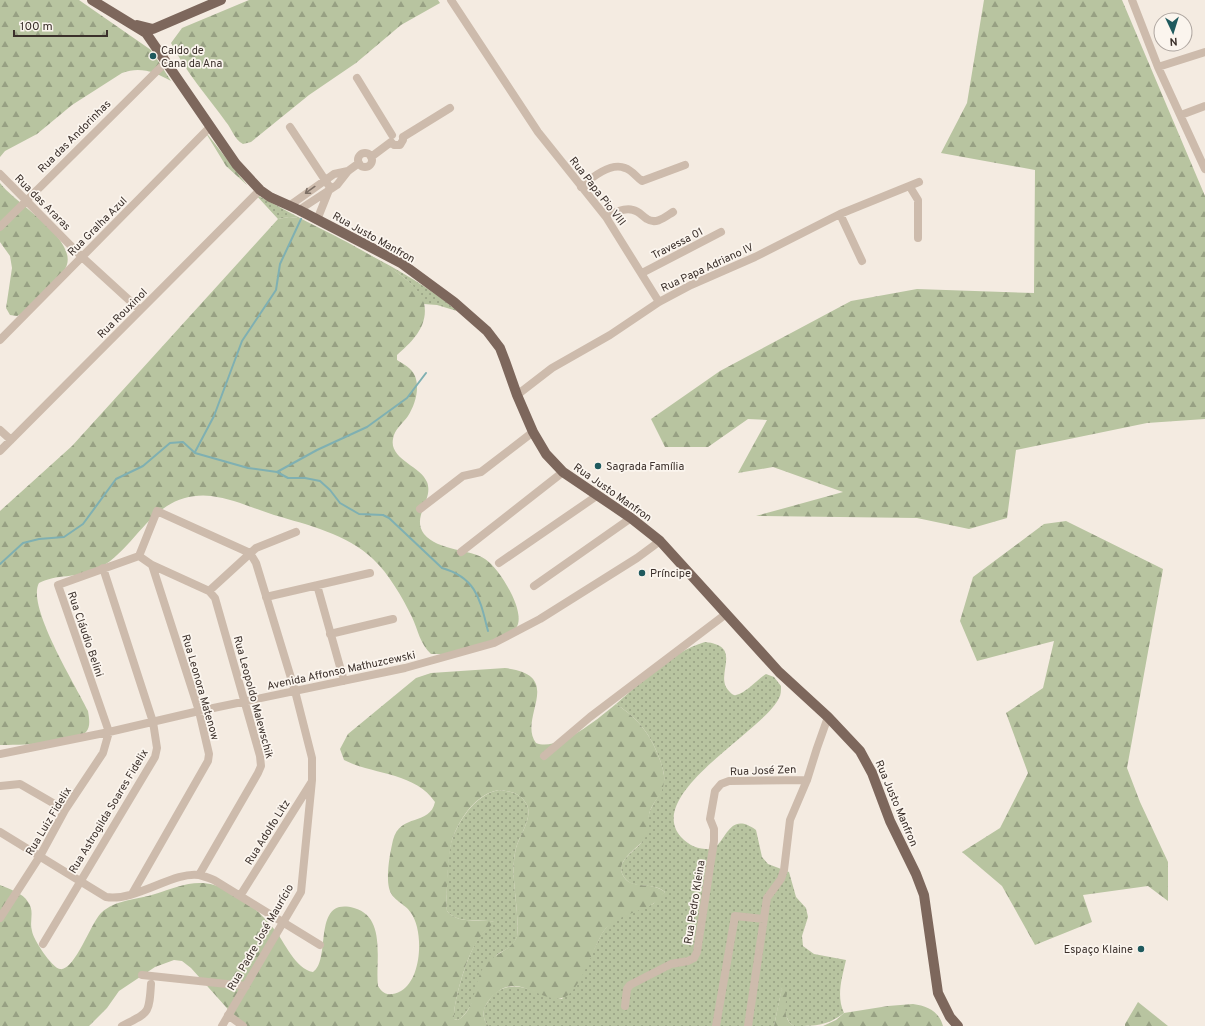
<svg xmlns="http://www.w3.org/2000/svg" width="1205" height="1026" font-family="Overpass,sans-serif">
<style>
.grass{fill:url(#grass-dots)}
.forest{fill:url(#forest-firs);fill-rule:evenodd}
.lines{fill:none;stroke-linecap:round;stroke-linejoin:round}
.stream{stroke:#7fb0b2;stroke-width:2}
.minor{stroke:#cdbbac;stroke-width:8}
.major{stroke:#7d675c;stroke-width:10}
.oneway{stroke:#7d6f65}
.poi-dot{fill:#1f5a5e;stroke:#fbf5ee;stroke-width:1.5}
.labels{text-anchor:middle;stroke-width:3.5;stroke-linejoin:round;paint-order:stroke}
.poi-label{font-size:11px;fill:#3b302b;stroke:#fbf5ee;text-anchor:start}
.street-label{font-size:11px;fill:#3b302b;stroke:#fbf5ee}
</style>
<defs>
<pattern id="grass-dots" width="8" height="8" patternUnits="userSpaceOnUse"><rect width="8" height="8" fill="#b8c4a0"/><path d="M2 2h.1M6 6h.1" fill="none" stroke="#97a083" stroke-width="1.8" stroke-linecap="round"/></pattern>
<pattern id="forest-firs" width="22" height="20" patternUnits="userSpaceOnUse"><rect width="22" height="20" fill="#b8c4a0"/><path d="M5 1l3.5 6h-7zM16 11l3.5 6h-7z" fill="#97a083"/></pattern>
</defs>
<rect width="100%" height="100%" fill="#f4ebe1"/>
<path class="grass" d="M255,194L300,218L289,217L278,219Z
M364,252C397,269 429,287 457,311L437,305L424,304C414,278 387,267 364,252Z
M705,642C745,646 713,675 729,691C731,693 733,696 736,695C745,694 758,679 766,674L774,677L781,686C781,690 781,695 779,698C765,730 643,794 681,837C690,847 701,850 714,849C728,836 731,812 756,830L762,857L768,864L789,872L796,897L806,908L808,917L802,936L803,946L814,954L846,960C842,978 836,996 844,1013C827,1026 815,1026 794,1026C783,1021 784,999 782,988L774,1026H489C484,1022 483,1016 484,1009C486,1004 490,998 494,994C516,976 539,996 562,999L586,966L602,933L609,924L619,917L653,904L665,892C653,881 633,891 624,877C613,861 637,851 643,840C648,830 646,821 650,811C654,800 662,795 664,781C665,774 662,767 660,760C651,735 639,719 616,704C644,680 669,653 705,642Z
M499,790C510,791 521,793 527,805C533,818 519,836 516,848C509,877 520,908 517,937C511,951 499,950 493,959C481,976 474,1011 458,1020L454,1019C453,1002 466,961 474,946C479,936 486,929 494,922C479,918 458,925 447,911C446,896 447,850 453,837C461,817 477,794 499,790Z"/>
<path class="forest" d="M0,0H79L151,50L171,81C155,72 140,66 122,73L72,105L37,134L5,151L0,157Z
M249,0H438L440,3L401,25L356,63L309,95L251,142L243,144C234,139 232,129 226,122C207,96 186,72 171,43L182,28Z
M984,0H1122L1205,196V419L1147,423L1016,450L1007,518L969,529L917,518L756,516L843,492L773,467L738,473L767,420L748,419L708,447H665L651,419L720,371L851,301L917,289L1034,293L1035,170L941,153L967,103Z
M201,125L205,131L247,185L226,166Z
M0,183C14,203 82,241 65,269C58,281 36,301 26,312L17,316L10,315L6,308L12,268L10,256L0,242Z
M289,217L300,218C328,233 417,273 424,303C429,326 412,342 397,355V360C403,364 412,368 415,376C420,389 415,405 408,416C403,423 394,430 393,439C389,459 421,466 427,482C434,500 411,516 424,534C438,551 471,549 485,559C499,568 523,607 518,624C516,630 510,634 505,637L446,654H431C420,644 418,630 412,617C402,597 389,574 373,559C347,534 308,525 274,515C253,508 233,499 211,496C196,494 179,498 167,506C140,523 125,557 95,570C77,578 56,574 39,583C26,606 76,686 88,711C89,718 91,726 86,732C77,744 16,745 0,745V511L72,446L278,219Z
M1066,521L1163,569L1127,768L1140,802L1168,862V901L1148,886L1083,895L1092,922L1035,945L1002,886L962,852L1000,828L1028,773L1006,713L1043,688L1054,641L977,661L960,621L973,577L1044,524Z
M505,668C567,675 517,718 536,743C559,752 599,718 616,704C639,719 651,735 660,760C663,768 666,779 663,787C661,796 653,802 650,811C647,819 650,829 645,838C638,849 613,861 624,877C632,890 652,881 665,892C652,914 618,910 603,932C594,946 579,995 562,998C540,1003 520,973 496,993C491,997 486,1003 484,1010C483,1016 484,1022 489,1026H243L191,968L182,961L174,960L155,967L119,991L107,1008L89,1026H0V885C9,889 23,893 28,902C35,911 29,921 32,931C33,939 52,968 60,969C74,972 91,923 101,913C116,899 137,900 155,894C175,888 193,879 214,885C238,891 258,910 274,929C285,942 295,969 313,972C332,960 311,896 354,908C387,917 375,962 378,986C384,996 391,996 401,991C422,979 424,931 411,913C405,903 392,901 389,888C386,875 390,853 393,840C400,813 430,826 435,802C415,772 373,775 344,760L340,749L348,734L416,678L431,673ZM499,790C510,791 521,793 527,805C533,818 519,836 516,848C509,877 520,908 517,937C510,951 495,953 485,965C472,982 478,1008 458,1020L454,1019C453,1003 466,959 475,945C480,935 487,929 495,922C479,918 458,925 447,911C446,896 448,850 453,837C461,817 476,794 499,790Z
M782,987L787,992C786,1003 782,1020 794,1026H774Z
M1138,1002L1168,1026H1125V1024Z
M913,1004C927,1006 939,1011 943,1026H823L836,1020L844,1013L888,1006Z"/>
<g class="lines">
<path class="stream" d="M195,452L214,416L242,341L276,290L280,264L301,219
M277,472L317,450L367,427L407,398L426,373
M0,564L23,543L39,539L64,537L83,524L116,479L143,466L170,443L183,442L195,453L248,468L277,472L288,478H305L320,481L330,490L340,503L359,514L383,515L389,518L442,568C477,578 480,600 488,631"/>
<path class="minor" d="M451,0L538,132L606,217L659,302
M1132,0L1158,67L1205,169
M1158,67L1205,52
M357,78L392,135
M1181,115L1205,106
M290,127L331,189
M403,137L450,108
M391,142L394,145H400L403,140V137
M358 160a7 7 0 1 1 14 0a7 7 0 1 1-14 0Z
M371,157L391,142
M0,174L82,257L140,310
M581,187C591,178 611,162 625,168C632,170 636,177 642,181L685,165
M910,187L918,200V238
M289,206L334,174L348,171
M299,210L337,185L348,171L359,163
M840,214L862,261
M606,217C613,213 624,207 633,210C639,211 642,216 647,219C656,225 665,217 673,212
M317,220L329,190
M0,227L165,63
M642,273L721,232
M0,340L209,128
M517,395L552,368L610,335L659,302L691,285L755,257L840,214L919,182
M0,430L11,440
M0,451L260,190
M420,509L463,476L481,472L533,432
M461,552L563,472
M139,556L152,565L209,591L215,598L260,756L261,766L258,773L199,875
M139,556L157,511L250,553
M499,563L598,495
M317,585L344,681
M534,586L631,518
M209,591L256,548L296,532
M266,597L370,573
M330,634L393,619
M0,754L109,732L199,711L405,668L494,643L540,619L637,558L660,541
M544,756L590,717L726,614
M0,786L20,784L65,810
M0,832L106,897C135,902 174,871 199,875C204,876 209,878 214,880L320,945
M132,894L208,761L209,754L199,711L152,565
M240,896L311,783
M0,918L40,856L65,810L103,753L109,732L58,585L139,556
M43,944L155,757L157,748L153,722L103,568
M142,975L246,986
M625,1006L627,989L630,985L671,964L688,961L694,958L697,952L714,841V829L710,819L715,791L721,784L729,781L807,780
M228,1015L243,1026
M122,1026C149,1012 149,1015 151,984
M222,1026L301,892L312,780V758L295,691L256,563L250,553
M716,1026L735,916L764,919
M748,1026L767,898L781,879L784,870L790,820L807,780L817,748L828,717"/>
<path class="major" d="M92,0L146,33L236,164L260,190L270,197L299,210L401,263L454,302L487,331L500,348L505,361L517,395L533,432L546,454L563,472L631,518L660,541L779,672L828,717L860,751L872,773L890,821L916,874L924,895L938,993L950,1017L958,1026
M137,25L153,29L221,0"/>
</g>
<defs><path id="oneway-shaft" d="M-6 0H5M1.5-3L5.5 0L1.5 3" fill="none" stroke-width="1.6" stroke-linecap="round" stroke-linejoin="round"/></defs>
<use class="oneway" href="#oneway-shaft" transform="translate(310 190) rotate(144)"/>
<g class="poi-dot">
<circle cx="153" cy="56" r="4"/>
<circle cx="598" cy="466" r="4"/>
<circle cx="642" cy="573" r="4"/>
<circle cx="1141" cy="949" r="4"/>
</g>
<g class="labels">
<g class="poi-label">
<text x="161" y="54">Caldo de<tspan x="161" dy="13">Cana da Ana</tspan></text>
<text x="606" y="470">Sagrada Família</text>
<text x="650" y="577">Príncipe</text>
<text x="1133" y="953" text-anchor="end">Espaço Klaine</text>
</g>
<g class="street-label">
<text transform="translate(74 136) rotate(-45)" y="4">Rua das Andorinhas</text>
<text transform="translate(598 191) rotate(52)" y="4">Rua Papa Pio VIII</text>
<text transform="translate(43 202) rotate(45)" y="4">Rua das Araras</text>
<text transform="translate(97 226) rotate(-45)" y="4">Rua Gralha Azul</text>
<text transform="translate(374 237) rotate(29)" y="4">Rua Justo Manfron</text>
<text transform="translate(677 243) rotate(-27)" y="4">Travessa 01</text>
<text transform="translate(707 267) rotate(-25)" y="4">Rua Papa Adriano IV</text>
<text transform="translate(122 313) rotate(-45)" y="4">Rua Rouxinol</text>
<text transform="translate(613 492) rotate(35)" y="4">Rua Justo Manfron</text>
<text transform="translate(86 634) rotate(71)" y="4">Rua Cláudio Belini</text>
<text transform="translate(341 670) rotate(-12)" y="4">Avenida Affonso Mathuzcewski</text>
<text transform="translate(201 687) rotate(74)" y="4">Rua Leonora Matenow</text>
<text transform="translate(254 697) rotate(75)" y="4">Rua Leopoldo Malewschik</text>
<text transform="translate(763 770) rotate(-2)" y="4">Rua José Zen</text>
<text transform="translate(897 803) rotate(67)" y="4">Rua Justo Manfron</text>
<text transform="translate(108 811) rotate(-59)" y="4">Rua Astrogilda Soares Fidelix</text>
<text transform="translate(48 821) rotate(-59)" y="4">Rua Luiz Fidelix</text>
<text transform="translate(267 832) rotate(-58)" y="4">Rua Adolfo Litz</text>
<text transform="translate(694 902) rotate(-81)" y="4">Rua Pedro Kleina</text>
<text transform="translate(260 937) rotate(-60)" y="4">Rua Padre José Maurício</text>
</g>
</g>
<g transform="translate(1173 32) rotate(176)"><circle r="19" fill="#fbf5ee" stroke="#aea6a0"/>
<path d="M0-3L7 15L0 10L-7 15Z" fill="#1f5a5e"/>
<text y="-6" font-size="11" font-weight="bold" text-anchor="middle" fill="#3b302b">N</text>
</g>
<path d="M14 30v6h93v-6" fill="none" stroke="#3b302b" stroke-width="2"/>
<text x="20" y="30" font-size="12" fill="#3b302b" stroke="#fbf5ee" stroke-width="3" paint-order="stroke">100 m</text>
</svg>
